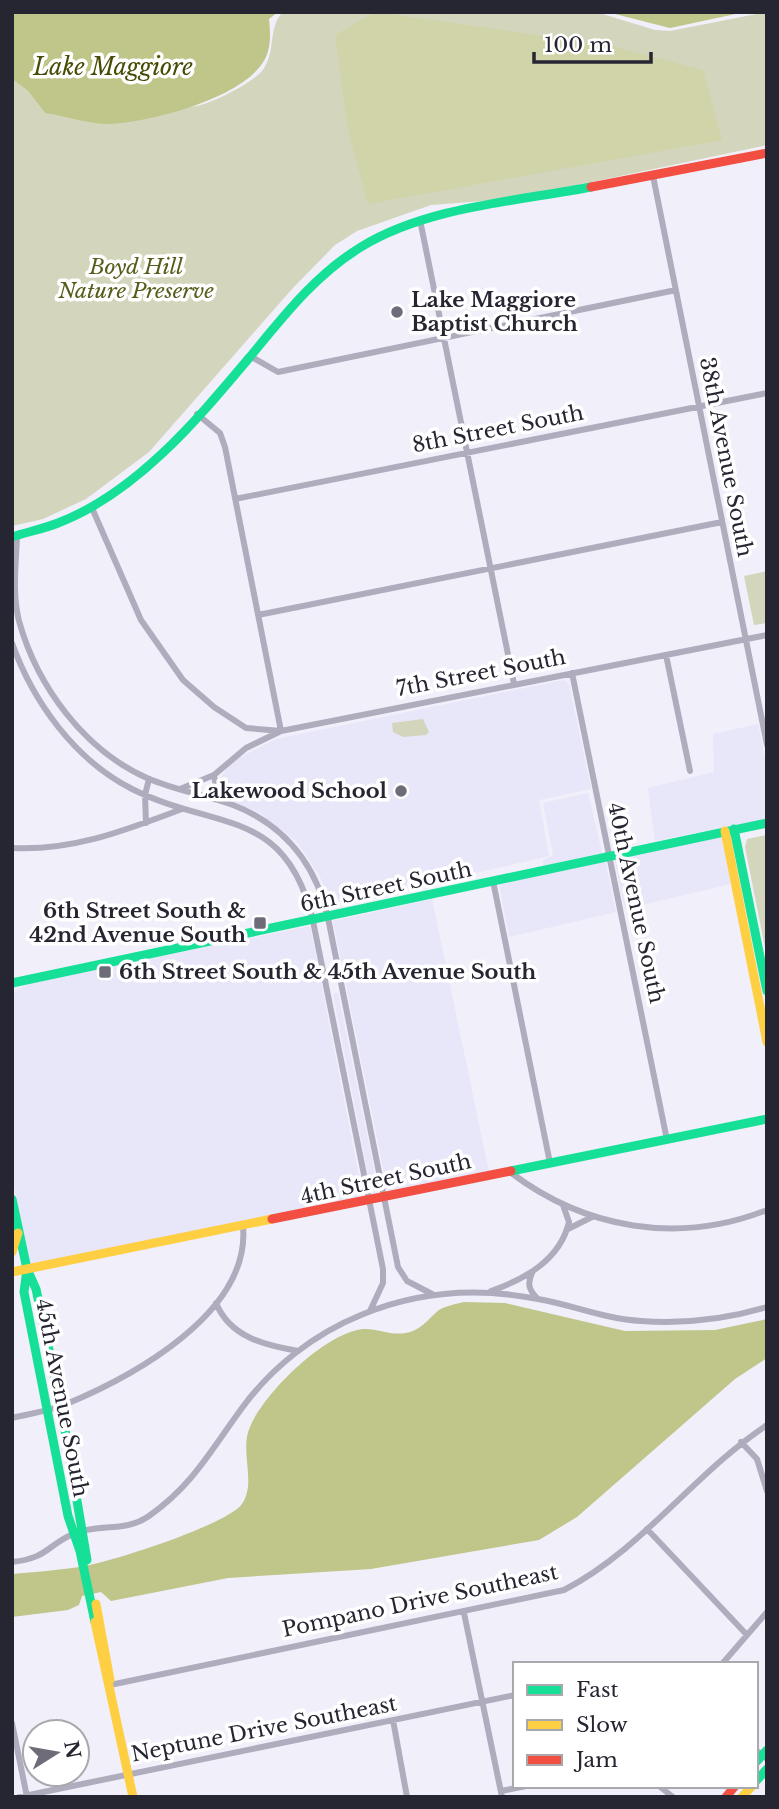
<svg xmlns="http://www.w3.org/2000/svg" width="779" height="1809" font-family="'Libre Baskerville',serif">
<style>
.built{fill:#e8e6f9}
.green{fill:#d3d6bc}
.forest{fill:#d0d4a8}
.water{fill:#c0c589}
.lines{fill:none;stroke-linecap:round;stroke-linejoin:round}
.street{stroke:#afacbe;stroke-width:6}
.fast{stroke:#16e098;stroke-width:9}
.slow{stroke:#ffcf43;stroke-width:9}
.jam{stroke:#f24e42;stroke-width:9}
.poi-dot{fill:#6d6c78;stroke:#fff;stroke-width:2.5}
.labels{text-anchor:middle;stroke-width:7;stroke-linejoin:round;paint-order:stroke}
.park-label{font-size:21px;font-style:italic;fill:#585c1b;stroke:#fff}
.poi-label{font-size:21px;font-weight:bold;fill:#262532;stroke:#fff;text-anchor:start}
.street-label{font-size:21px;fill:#262532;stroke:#fff}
.water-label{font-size:23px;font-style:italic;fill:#474b03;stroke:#fff}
</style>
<rect width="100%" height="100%" fill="#f0effa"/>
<path class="built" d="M564,680L569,684L591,789L539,800L549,856L348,902L332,903L319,875L297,842L260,813L226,799L220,792L218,785L225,770L237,759L276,739Z
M758,724L767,768V819L655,841L648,788L714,772L713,734Z
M588,793L602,853L543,866V860L553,855L543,803Z
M721,836L731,884L625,909L614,858Z
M605,860L616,912L509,937L499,884Z
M432,899L489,1172L388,1192L333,921Z
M310,926L363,1197L30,1264L12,1177V993L30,983Z
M338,993L379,1194L372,1195L333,994Z"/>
<path class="green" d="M283,12H596L655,30L670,31L767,12V145L511,199L431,205L357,231L335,245L292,289L149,452L86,499L43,519L12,526V79L28,91L45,113C92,111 152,113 196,106C213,103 250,84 262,71C277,52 267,28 283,12Z
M767,571V623L754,625L744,576Z
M423,719L429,732L426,735L403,737L393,732L392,723Z
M767,835V958L745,847L747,839Z"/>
<path class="forest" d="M376,12L608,45L703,70L722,140L368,204L348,130L335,35Z"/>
<path class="water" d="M12,12H278L269,19C270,29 271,41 268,51C257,96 150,122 109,124C89,124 65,116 45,113L28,91L12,79Z
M607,12H745L670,28Z
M464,1302L505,1303L625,1331L715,1330L767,1319V1358L735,1379L577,1517L539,1540L371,1569L228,1578L111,1601L101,1592L82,1596L79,1605L68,1610L12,1617V1574C35,1572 59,1570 80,1567C108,1563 227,1525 242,1504C257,1482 239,1451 250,1427C264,1393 325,1333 363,1329C379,1328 392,1337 410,1332C423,1328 429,1318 439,1310C446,1306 456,1304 464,1302Z"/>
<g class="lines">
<path class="street" d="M653,176L767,745
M420,220L514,684
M250,356L278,372L676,290
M235,499L767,393
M92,508L141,620L183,680L214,707L246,728L281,731L225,447L220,433L197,414
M17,536C16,564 12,594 19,621C37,686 84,750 147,778C174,790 205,795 233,805C285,825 316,865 328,918L398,1267L407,1281L432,1294
M258,615L722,522
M12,643C33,702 75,760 132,789C216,831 286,806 313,921L383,1269V1283L370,1311
M666,655L690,771
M572,673L667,1140
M214,775L218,800
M180,789L214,775L246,748L281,731L767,635
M146,823L145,795L149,779
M12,848C74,851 126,830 182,809
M493,881L550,1163
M510,1172C585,1229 678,1245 767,1210
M568,1229L592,1217
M532,1273C527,1284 529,1290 537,1298
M491,1291C525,1279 560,1260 569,1222L563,1205
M216,1303C230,1337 264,1345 298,1351
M12,1418C29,1414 48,1411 64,1405C132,1377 251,1313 243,1226
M741,1442L757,1459L767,1491
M647,1529L747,1635
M12,1562C48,1558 46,1546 73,1534C98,1523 125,1533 149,1516C193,1485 211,1450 242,1408C272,1367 314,1334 361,1315C418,1291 477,1287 538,1299C573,1305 605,1319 641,1321C683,1324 727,1319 767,1307
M464,1613L502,1797
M722,1664L767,1612
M110,1685L564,1590C643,1549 693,1474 767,1425
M393,1720L407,1797
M12,1723L27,1797
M756,1750L767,1759
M659,1786L673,1797
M501,1791L526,1786
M19,1797L515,1695"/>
<path class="fast" d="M12,537C27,532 43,529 58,523C136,493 196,421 249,358C283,317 315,275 361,247C426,207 517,201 591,187
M734,829L767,991
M12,983L767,823
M511,1171L767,1119
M12,1199L27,1269L36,1289L61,1406L87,1560
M27,1269L24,1292L68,1516L80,1551L95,1622
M756,1762L767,1750
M756,1781L767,1769"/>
<path class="slow" d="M725,831L767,1042
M12,1252L18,1233
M12,1272L272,1219
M96,1604L110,1680
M95,1622L133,1797
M742,1797L752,1786"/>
<path class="jam" d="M591,187L767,153
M272,1219L511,1171
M726,1797L735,1786"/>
</g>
<g class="poi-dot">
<circle cx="397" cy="312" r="7"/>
<circle cx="401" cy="791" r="7"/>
<rect x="253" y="916" width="14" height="14" rx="3.5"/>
<rect x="98" y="965" width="14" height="14" rx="3.5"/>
</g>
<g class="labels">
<g class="park-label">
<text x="136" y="274">Boyd Hill<tspan x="136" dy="24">Nature Preserve</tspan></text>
</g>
<g class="poi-label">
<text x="411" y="307">Lake Maggiore<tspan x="411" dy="24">Baptist Church</tspan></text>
<text x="387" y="798" text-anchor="end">Lakewood School</text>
<text x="246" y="918" text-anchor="end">6th Street South &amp;<tspan x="246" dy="24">42nd Avenue South</tspan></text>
<text x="119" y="979">6th Street South &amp; 45th Avenue South</text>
</g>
<g class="street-label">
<text transform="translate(498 429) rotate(-11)" y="7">8th Street South</text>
<text transform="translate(726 457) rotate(79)" y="7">38th Avenue South</text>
<text transform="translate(481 673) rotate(-11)" y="7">7th Street South</text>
<text transform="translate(386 887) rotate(-12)" y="7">6th Street South</text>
<text transform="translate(636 903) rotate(78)" y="7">40th Avenue South</text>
<text transform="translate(386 1179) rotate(-12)" y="7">4th Street South</text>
<text transform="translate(62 1398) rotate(79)" y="7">45th Avenue South</text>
<text transform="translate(420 1601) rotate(-12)" y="7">Pompano Drive Southeast</text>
<text transform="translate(264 1729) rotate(-11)" y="7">Neptune Drive Southeast</text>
</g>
<g class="water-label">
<text x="113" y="75">Lake Maggiore</text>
</g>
</g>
<rect width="779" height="1809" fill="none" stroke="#262532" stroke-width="28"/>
<rect x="513" y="1662" width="245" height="126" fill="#ffffff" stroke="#a8a8ad" stroke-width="2"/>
<rect x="527" y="1685" width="35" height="10" fill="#16e098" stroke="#a8a8ad" stroke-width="2"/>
<text x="576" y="1697" font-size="21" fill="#262532">Fast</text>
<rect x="527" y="1720" width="35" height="10" fill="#ffcf43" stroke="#a8a8ad" stroke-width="2"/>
<text x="576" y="1732" font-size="21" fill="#262532">Slow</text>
<rect x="527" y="1755" width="35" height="10" fill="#f24e42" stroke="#a8a8ad" stroke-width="2"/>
<text x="576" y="1767" font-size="21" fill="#262532">Jam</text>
<g transform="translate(56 1753) rotate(79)"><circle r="33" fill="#ffffff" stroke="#a8a8ad" stroke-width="2"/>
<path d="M0-5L12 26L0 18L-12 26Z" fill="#6d6c78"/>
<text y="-10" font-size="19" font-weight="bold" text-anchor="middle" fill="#262532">N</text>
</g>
<path d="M534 52v10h117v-10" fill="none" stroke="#262532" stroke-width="3.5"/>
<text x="544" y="52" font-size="21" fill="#262532" stroke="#ffffff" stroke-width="5" paint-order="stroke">100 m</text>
</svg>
